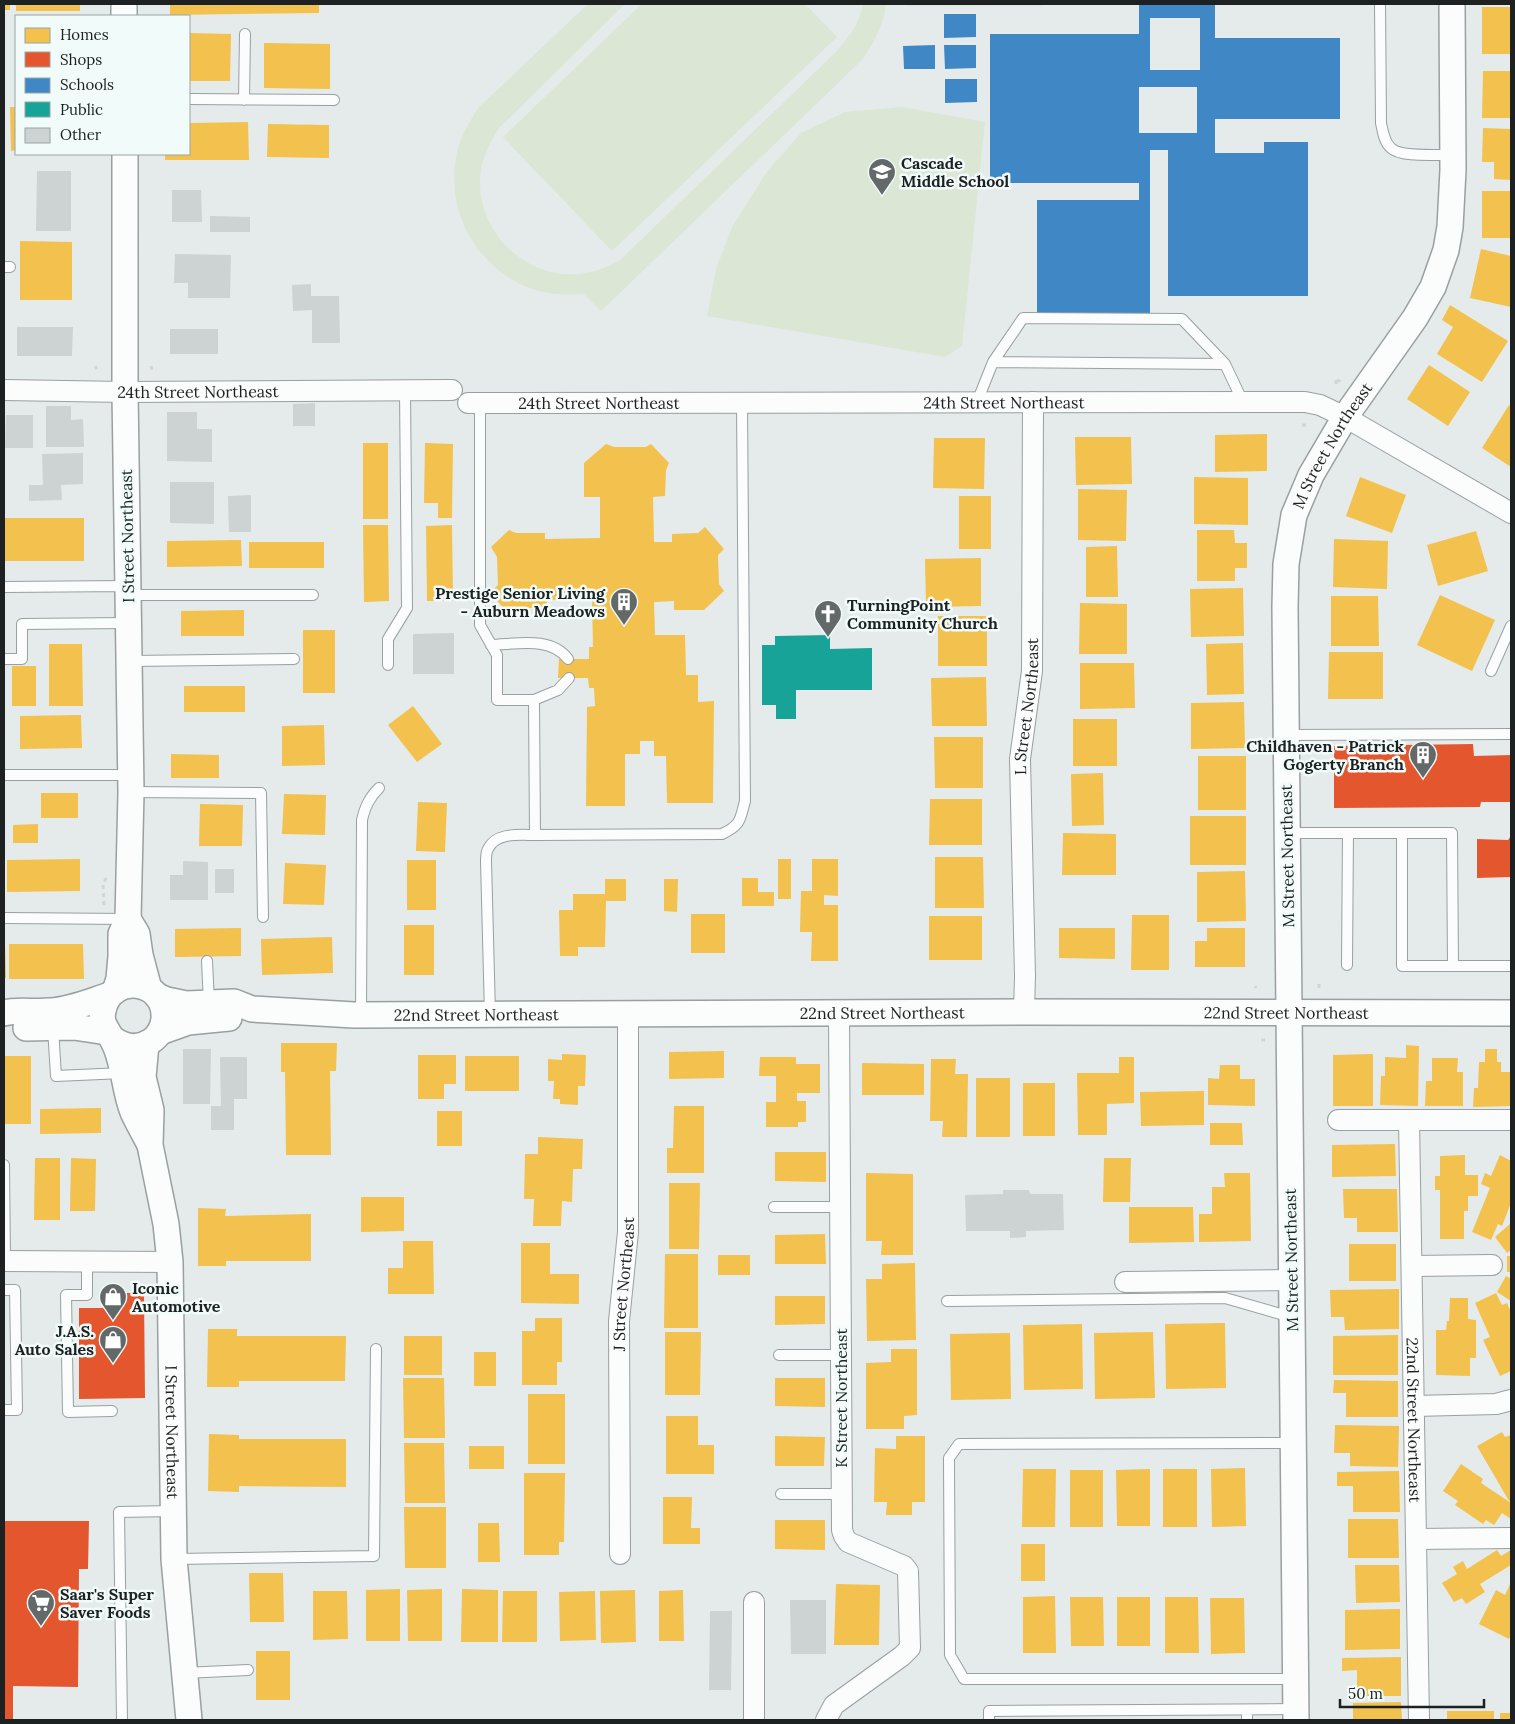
<svg xmlns="http://www.w3.org/2000/svg" width="1515" height="1724" font-family="Lora,serif">
<style>
.green{fill:#dbe6d4}
.homes{fill:#f2c14e}
.shops{fill:#e4572e}
.schools{fill:#3f88c5;fill-rule:evenodd}
.public{fill:#17a398}
.building{fill:#cdd2d2}
.lines{fill:none;stroke-linecap:round;stroke-linejoin:round}
.service-casing{stroke:#9a9f9f;stroke-width:12}
.minor-casing{stroke:#9a9f9f;stroke-width:22}
.tertiary-casing{stroke:#9a9f9f;stroke-width:28}
.path{stroke:#d3d5d5;stroke-width:3;stroke-dasharray:4 4;stroke-linecap:butt}
.service{stroke:#fbfcfc;stroke-width:10}
.minor{stroke:#fbfcfc;stroke-width:20}
.tertiary{stroke:#fbfcfc;stroke-width:25}
.labels{text-anchor:middle;stroke-width:5;stroke-linejoin:round;paint-order:stroke}
.poi-label{font-size:16px;font-weight:bold;fill:#1d2121;stroke:#f0fbfa;text-anchor:start}
.street-label{font-size:16px;fill:#1d2121;stroke:#f0fbfa}
</style>
<rect width="100%" height="100%" fill="#e5ebeb"/>
<path class="green" d="M588,4H625L498,129C489,144 481,160 480,179C478,235 530,283 586,273C598,271 608,266 619,261L836,52C848,38 860,23 863,4H886C883,25 875,41 863,59L601,311L584,294C568,295 554,295 538,291C478,273 442,210 458,149C462,134 470,121 478,108Z
M642,4H805L837,37L612,251L503,137Z
M906,4H1042V6H906Z
M902,107L985,122L962,346L945,357L707,316L716,269L732,227L766,173L801,133L845,112Z"/>
<path class="homes" d="M4,4H10V10H4Z
M16,4H80V11H16Z
M170,4H319V13L170,15Z
M1482,7H1511V54H1482Z
M189,33L231,34L230,81H189Z
M264,43L330,44V89L264,88Z
M1483,71H1511V118H1482Z
M10,107H16V150L11,151Z
M248,122L249,160H165V154H189V123Z
M268,124L329,125V158L267,157Z
M1483,128L1511,129V180L1494,179V162H1482Z
M1482,191H1511V238H1482Z
M20,241L72,242V300H20Z
M1481,249L1511,256V307L1470,298Z
M1450,305L1508,341L1482,382L1437,354L1453,327L1442,320Z
M1429,365L1470,392L1448,426L1407,399Z
M1509,405L1511,407V467L1482,448Z
M1267,434V471L1215,472V435Z
M1075,437H1131L1132,484L1076,485Z
M934,438H985L984,489L933,488Z
M363,443H388V519H363Z
M425,443L453,444L452,518H438V503H424Z
M606,444L614,447H646L651,444L669,463L666,470L665,496L653,497L654,542H672V534L698,533L705,527L724,549L718,555L719,584L724,591L704,610H674V601L654,602L655,635H685L686,675H698V702L714,701L713,803H667L666,756H654V741H640V754H625V806H586L587,707L595,706L594,688H589L588,678H558L559,659H589V647H593L592,599L547,600V608H514L511,616L490,593L498,585L497,557L491,547L509,530L516,533H545V539L600,538V497H584V463Z
M1194,477L1248,478V525L1194,524Z
M1360,477L1406,495L1392,533L1346,516Z
M1078,489L1127,490L1126,541L1078,540Z
M959,496H991V549H959Z
M4,518H84V561H4Z
M363,525H388L389,601L364,602Z
M452,525L453,601H427L426,526Z
M1197,530H1234L1235,543H1247V568H1235V581H1197Z
M1476,531L1488,571L1438,586L1427,545Z
M1334,539L1388,541L1387,589L1333,587Z
M241,540L242,566L167,567V541Z
M249,542H324V568H249Z
M1117,546L1118,597H1086V547Z
M981,558V606L926,607L925,559Z
M1243,588L1244,636L1191,637L1190,589Z
M1440,595L1495,620L1472,671L1417,645Z
M1331,596H1378L1379,646H1331Z
M1080,603L1127,604V654H1079Z
M244,610V636H181V611Z
M938,616H987V666H938Z
M303,630H335V693H303Z
M1243,643L1244,694L1207,695L1206,644Z
M49,644H82L83,706H49Z
M1329,652H1383V699H1328Z
M1080,663H1134L1135,708L1080,709Z
M12,666H36V706H12Z
M986,677L987,726H932L931,678Z
M184,686H245V712H184Z
M1244,702L1245,748L1191,749V703Z
M413,706L442,744L417,762L388,725Z
M81,715L82,748L20,749V716Z
M1073,719H1117V766H1073Z
M324,725L325,765L282,766V726Z
M934,737H983V788H935Z
M171,754L219,755V778H171Z
M1198,756H1246V810H1198Z
M1103,773L1104,825L1072,826L1071,774Z
M41,793H78V818H41Z
M284,794L326,795L325,835L282,834Z
M930,799H982V845H929Z
M418,802L447,803L445,852L416,851Z
M200,804L243,805L242,846H199Z
M1190,816H1246V865H1190Z
M38,824V843H13V825Z
M1063,833L1116,834V875H1062Z
M935,857H983L984,908H935Z
M80,859V891L7,892V860Z
M778,859H791V899H778Z
M812,859H838V896L824,895V905H838V961H811L812,932H800L801,891H812Z
M407,860H436V910H407Z
M285,863L326,865L324,905L283,904Z
M1245,871L1246,921L1197,922V872Z
M742,878H758V892H774V906H742Z
M605,879H626V901H606L605,947H578V956H560L559,910H573V894H605Z
M664,879H678L677,912L664,911Z
M691,914H725V953H691Z
M1132,915H1169V970H1131Z
M929,916H982V960H929Z
M404,925H434V975H404Z
M241,928V956L175,957V929Z
M1059,928H1115V959L1059,958Z
M1207,928H1245V967H1195V941H1207Z
M332,937L333,973L262,975L261,939Z
M4,941H5L6,978H4Z
M9,944H83L84,979H9Z
M281,1043H337L336,1071H330L331,1155H286L285,1072H281Z
M1406,1045L1419,1046L1418,1106L1380,1105L1381,1076H1385V1057L1406,1058Z
M1485,1049H1497V1062H1501V1072H1510V1106L1473,1107L1474,1088H1478L1479,1062H1485Z
M724,1051V1078L669,1079V1052Z
M562,1054L586,1055L585,1086H578V1105L560,1104V1099H553L554,1081H548V1059L562,1060Z
M1373,1054V1106H1333V1055Z
M418,1055H456V1084H444V1099H418Z
M4,1056H31V1124H4Z
M465,1056H519V1091H465Z
M760,1057H796V1064H820V1093H797V1101H806V1122H798V1127H766V1102H776V1076H759Z
M1119,1057H1134V1103L1107,1104V1135H1078L1077,1073H1119Z
M1432,1058H1458L1457,1072H1463V1106H1425L1426,1081H1432Z
M931,1059H956L955,1074H968L967,1137H942L943,1121H930Z
M862,1063L924,1064V1095H862Z
M1220,1065H1240V1079H1255V1106L1208,1105V1078L1219,1079Z
M976,1078H1010V1137H976Z
M1023,1083H1055V1136H1023Z
M1204,1091V1125L1141,1126L1140,1092Z
M674,1106H704V1173H667V1148H673Z
M101,1108V1133L40,1134V1109Z
M437,1111H462V1146H437Z
M1210,1123H1242L1243,1145H1210Z
M538,1137L583,1139L582,1169H573L572,1202L562,1201L561,1226H533L534,1199H524L525,1154H538Z
M1395,1144L1396,1176L1332,1177V1145Z
M775,1152H826V1182L775,1181Z
M1465,1155V1175H1478V1196H1468V1211H1464V1239H1440V1190H1435V1176H1440V1156Z
M1500,1155L1511,1161V1203L1502,1226L1498,1224L1491,1240L1472,1232L1490,1188L1481,1184L1485,1173L1491,1176Z
M35,1158H60V1220H34Z
M71,1158L96,1159L95,1211H70Z
M1104,1158H1131L1130,1202H1103Z
M866,1173L913,1174V1255H881L882,1241H866Z
M1224,1173H1250L1251,1241L1199,1242V1214H1212V1187H1225Z
M669,1183H700L699,1249H669Z
M1343,1189H1397L1398,1232H1357V1218H1344Z
M361,1197H404V1231L361,1232Z
M1129,1207H1193L1194,1242L1129,1243Z
M198,1208L226,1209L225,1216L311,1214V1261H226V1266H198Z
M1511,1223V1250L1507,1253L1495,1237Z
M825,1234L826,1264H775V1235Z
M403,1241H433L434,1294H388V1268H403Z
M521,1243H550V1274H579V1304L521,1303Z
M1349,1244H1396V1281H1349Z
M665,1254H698V1328H664Z
M718,1255H750V1275H718Z
M1507,1256H1511V1272H1507Z
M915,1263L916,1340L867,1341L866,1279H882V1264Z
M1506,1276L1511,1279V1301L1497,1292Z
M1399,1289V1329L1345,1330L1344,1317H1331L1330,1290Z
M1496,1293L1502,1305L1507,1303L1511,1312V1371L1500,1376L1483,1340L1490,1337L1475,1303Z
M775,1296H825V1324L775,1325Z
M1450,1298H1468V1319L1476,1320V1358H1470V1376L1436,1375V1330H1446L1447,1321H1449Z
M535,1318H562V1362H557V1385H522V1331H535Z
M1225,1323L1226,1388L1166,1389L1165,1324Z
M1082,1324L1083,1389L1024,1390L1023,1325Z
M208,1329H237V1336H346L345,1381H239V1387H207Z
M665,1332H701L700,1395H665Z
M1153,1332L1155,1398L1095,1399L1094,1333Z
M1010,1333L1011,1399L951,1400L950,1334Z
M1398,1335V1375H1333V1336Z
M404,1336H442V1375H404Z
M891,1349H917V1415L904,1416V1429H866V1363L891,1362Z
M474,1352H496V1386H474Z
M403,1378H444L445,1438H404Z
M775,1378H825V1407L775,1406Z
M1334,1380L1398,1381V1417H1346V1393H1333Z
M528,1394H565V1464H528Z
M666,1416H698V1445H714V1474H666Z
M1335,1425L1399,1426L1398,1467L1350,1466V1453H1334Z
M1502,1432L1505,1437L1511,1435V1500L1509,1501L1477,1446Z
M209,1434L239,1435V1439H346V1487L239,1486V1492L208,1491Z
M775,1436L825,1437L824,1466H775Z
M896,1436H925V1502H912V1515H886L887,1502H874L875,1448L896,1449Z
M404,1443H444L445,1503H405Z
M469,1446H504V1469H469Z
M1461,1464L1483,1479L1481,1483L1511,1503V1519L1502,1513L1494,1525L1486,1520L1483,1524L1455,1505L1458,1501L1443,1491Z
M1245,1468L1246,1526L1212,1527L1211,1469Z
M1023,1469H1056L1055,1527H1022Z
M1150,1469V1526H1117L1116,1470Z
M1163,1469H1197V1527H1163Z
M1070,1470H1103V1527H1070Z
M1399,1471L1400,1512H1353V1486H1337V1472Z
M524,1473H565L564,1542H559V1555H524Z
M663,1497H692L691,1528H700V1544H663Z
M404,1507H446V1568H405Z
M1348,1519H1398L1399,1558H1348Z
M775,1520H825V1550L775,1549Z
M478,1523H499L500,1562H478Z
M1021,1544H1045V1581H1021Z
M1497,1550L1501,1556L1511,1550V1565L1480,1584L1485,1592L1466,1604L1462,1598L1454,1602L1442,1583L1457,1574L1453,1567L1463,1561L1467,1569Z
M1355,1565H1399L1400,1602L1356,1603Z
M249,1573H283L284,1622H250Z
M1511,1582V1634L1509,1639L1479,1624L1496,1590L1505,1595Z
M836,1584L880,1585L879,1645H834Z
M400,1589V1641H366V1590Z
M442,1589V1641H408L407,1590Z
M462,1589L498,1590V1642H461Z
M635,1590L636,1642L601,1643L600,1591Z
M683,1590L684,1641H659V1591Z
M313,1591H347L348,1639L313,1640Z
M503,1591H537V1642H502Z
M595,1591L596,1640L560,1641L559,1592Z
M1055,1596L1056,1653H1023V1597Z
M1070,1597H1103L1104,1646H1071Z
M1117,1597H1150V1646H1117Z
M1165,1597H1198L1199,1653H1165Z
M1210,1598H1244L1245,1653L1211,1654Z
M1400,1609V1649L1345,1650V1610Z
M256,1651H290V1700H256Z
M1401,1657V1696H1357V1670L1342,1671V1658Z
M1401,1702L1402,1720H1353V1703Z
M1447,1711H1494V1720H1447Z
M1500,1713H1511V1720H1500Z"/>
<path class="shops" d="M1473,744L1474,756L1511,755V802H1481L1480,807L1334,808V746Z
M1511,836V877L1477,878V839L1508,840Z
M118,1293H144L145,1398L79,1399V1308H118Z
M4,1521H89L88,1569H79L78,1687L13,1686V1720H4Z"/>
<path class="schools" d="M1139,4H1215V38H1340V119H1215V153H1264V142H1308V296H1168V150H1150V313H1037V200H1139V183H990V34H1139ZM1150,18H1200V70H1150ZM1139,87H1197V133H1139Z
M944,14H976V37L944,38Z
M935,45V69H904L903,46Z
M944,45H976V68L945,69Z
M945,79H977V102L945,103Z"/>
<path class="public" d="M830,635V649L872,648V690H796V719H776V705H762V645H775V636Z"/>
<path class="building" d="M37,171H71V231H36Z
M172,190H201L202,222H172Z
M210,216L250,217V232H210Z
M175,254L231,255L230,298H188V283H174Z
M311,284V296H339L340,343H312V310L293,311L292,285Z
M17,327H73L72,356H17Z
M170,329H218V354H170Z
M315,403V426H293V404Z
M46,406H71V420L83,419L84,447H46Z
M167,412H197V429H212V462L167,461Z
M6,415H33V448H5Z
M83,453V484L61,485L62,500L29,501V485H43L42,454Z
M170,482H214V524L170,523Z
M251,495V532H229L228,496Z
M454,633V674H413V634Z
M183,861L208,862V900H170V875H183Z
M215,869H234V893H215Z
M183,1049H211L210,1104H183Z
M220,1057H247V1099H234V1130H211V1106H221Z
M1003,1190H1029L1030,1194H1063L1064,1230L1026,1231V1237L1010,1238V1231H966L965,1195L1003,1194Z
M790,1600H826V1654H791Z
M710,1611H732L731,1690H709Z"/>
<g class="lines">
<defs>
<path id="service" d="M1380,4L1381,123C1383,132 1384,142 1391,148C1401,158 1438,154 1453,155
M189,99L334,100
M244,100L245,34
M4,267H10
M993,362L1023,318L1182,319L1225,364
M977,402L993,362L1225,364L1243,402
M480,403V625L497,655V700H534L535,835
M4,587L128,586
M129,595H313
M491,645C517,644 551,636 568,659
M4,659H22V624L128,623
M130,661L294,659
M388,665V639L407,608L405,390
M1491,671L1511,626
M534,700L558,690L569,678
M1287,735L1511,734
M4,775H130
M132,792L261,793L263,917
M1287,833H1452L1453,966
M1402,833V966H1511
M4,918L128,919
M207,961L209,1003
M1347,965L1348,833
M490,1014L486,861C486,858 486,852 488,849C496,832 520,835 535,835L722,834C741,825 740,820 745,801L742,402
M361,1015L362,820C365,807 369,798 379,788
M53,1028L56,1076L123,1073
M4,1165L5,1261
M774,1207H840
M87,1262V1295H66L68,1412L112,1411
M4,1290H15L17,1410H4
M947,1301L1225,1298L1291,1317
M779,1355H841
M1293,1443L959,1444L949,1458L950,1655L964,1679H1295
M781,1494H842
M174,1559L374,1556L376,1349
M184,1673L248,1670
M1247,1710V1720
M122,1720L119,1512L173,1511
M989,1720V1711L1296,1709"/>
<g id="minor">
<path id="s1" d="M4,390L125,392L452,390"/>
<path id="s2" d="M468,403L1305,402L1320,405L1345,417L1511,513"/>
<path id="s3" d="M1024,1012L1025,976L1020,759L1032,671L1033,402"/>
<path d="M1338,1120H1511"/>
<path id="s4" d="M1409,1120L1419,1720"/>
<path d="M4,1261L170,1262"/>
<path d="M1412,1266L1492,1265"/>
<path d="M1125,1282L1292,1280"/>
<path d="M1414,1406L1496,1404L1511,1400"/>
<path d="M1416,1539L1511,1538"/>
<path id="s5" d="M620,1554L619,1321L628,1232V1014"/>
<path d="M754,1720V1602"/>
<path d="M826,1720L834,1705L902,1656L910,1648L908,1571L904,1566L848,1542L844,1536L842,1530L839,1014"/>
</g>
<g id="tertiary">
<path d="M124,4V16"/>
<path d="M128,919L137,934L140,955L149,989"/>
<path d="M115,991L119,979L121,956V934L128,919L131,792L125,392V154"/>
<path id="s6" d="M157,996L167,1000L186,1004L234,1002L252,1009L354,1015L1024,1012L1511,1013"/>
<path d="M4,1013C19,1009 35,1013 50,1011C71,1010 91,1001 110,995"/>
<path d="M26,1028L74,1027L107,1032"/>
<path d="M160,1032L188,1022L229,1018"/>
<path d="M113,1039C125,1048 138,1050 151,1041C159,1036 163,1027 164,1019C167,979 110,972 103,1011C100,1023 107,1029 112,1039C124,1058 124,1091 133,1112C138,1123 144,1133 149,1143"/>
<path id="s7" d="M146,1044L143,1077L151,1110L150,1145L166,1224L170,1262L174,1559L189,1720"/>
<path id="s8" d="M1296,1720L1285,607L1286,564L1294,515L1311,475L1345,417L1415,318L1433,287L1446,250L1450,227L1453,170L1452,4"/>
</g>
</defs>
<use href="#service" class="service-casing"/>
<use href="#minor" class="minor-casing"/>
<use href="#tertiary" class="tertiary-casing"/>
<path class="path" d="M95,366L97,369
M151,366L152,370
M1336,384V378L1340,382
M1302,425H1308
M104,905L103,883L107,877
M1255,986L1256,988
M1319,988V984
M1261,1040H1266"/>
<use href="#service" class="service"/>
<use href="#minor" class="minor"/>
<use href="#tertiary" class="tertiary"/>
</g>
<defs>
<symbol id="school-pin" viewBox="-11 -11 22 30"><path d="M0 17L-7.5 6A9.5 9.5 0 1 1 7.5 6Z" fill="#636868" stroke="#f0fbfa"/><path d="M0-5L7-2L0 1L-7-2ZM-4 1L0 2.5L4 1V4Q0 6-4 4Z" fill="#fff"/></symbol>
<symbol id="building-pin" viewBox="-11 -11 22 30"><path d="M0 17L-7.5 6A9.5 9.5 0 1 1 7.5 6Z" fill="#636868" stroke="#f0fbfa"/><path d="M-4-6H4V6H1V3H-1V6H-4ZM-2.5-4.3h1.7v1.8h-1.7ZM.8-4.3h1.7v1.8H.8ZM-2.5-1h1.7V.8h-1.7ZM.8-1h1.7V.8H.8Z" fill="#fff"/></symbol>
<symbol id="church-pin" viewBox="-11 -11 22 30"><path d="M0 17L-7.5 6A9.5 9.5 0 1 1 7.5 6Z" fill="#636868" stroke="#f0fbfa"/><path d="M-1.2-6h2.4v3.5h3.3v2.4h-3.3V6h-2.4V-.1h-3.3v-2.4h3.3Z" fill="#fff"/></symbol>
<symbol id="shop-pin" viewBox="-11 -11 22 30"><path d="M0 17L-7.5 6A9.5 9.5 0 1 1 7.5 6Z" fill="#636868" stroke="#f0fbfa"/><path d="M-5-2.5h2.3a2.7 3.5 0 0 1 5.4 0H5L5.5 6h-11ZM-1.5-2.5h3a1.5 2.3 0 0 0-3 0Z" fill="#fff"/></symbol>
<symbol id="supermarket-pin" viewBox="-11 -11 22 30"><path d="M0 17L-7.5 6A9.5 9.5 0 1 1 7.5 6Z" fill="#636868" stroke="#f0fbfa"/><path d="M-6-5.5h2.5l.6 2H6L4.5 2H-2.5L-4.4-4H-6ZM-1.5 3.2a1.3 1.3 0 1 0 .1 0ZM3 3.2a1.3 1.3 0 1 0 .1 0Z" fill="#fff"/></symbol>
</defs>
<g fill-rule="evenodd">
<use href="#school-pin" x="866" y="156" width="32" height="43"/>
<use href="#building-pin" x="608" y="586" width="32" height="43"/>
<use href="#church-pin" x="812" y="598" width="32" height="43"/>
<use href="#building-pin" x="1407" y="739" width="32" height="43"/>
<use href="#shop-pin" x="97" y="1281" width="32" height="43"/>
<use href="#shop-pin" x="97" y="1324" width="32" height="43"/>
<use href="#supermarket-pin" x="25" y="1587" width="32" height="43"/>
</g>
<g class="labels">
<g class="poi-label">
<text x="901" y="169">Cascade<tspan x="901" dy="18">Middle School</tspan></text>
<text x="605" y="599" text-anchor="end">Prestige Senior Living<tspan x="605" dy="18">- Auburn Meadows</tspan></text>
<text x="847" y="611">TurningPoint<tspan x="847" dy="18">Community Church</tspan></text>
<text x="1404" y="752" text-anchor="end">Childhaven - Patrick<tspan x="1404" dy="18">Gogerty Branch</tspan></text>
<text x="132" y="1294">Iconic<tspan x="132" dy="18">Automotive</tspan></text>
<text x="94" y="1337" text-anchor="end">J.A.S.<tspan x="94" dy="18">Auto Sales</tspan></text>
<text x="60" y="1600">Saar's Super<tspan x="60" dy="18">Saver Foods</tspan></text>
</g>
<g class="street-label">
<text dy="6" stroke="none"><textPath href="#s1" startOffset="194">24th Street Northeast</textPath></text>
<text dy="6" stroke="none"><textPath href="#s2" startOffset="536">24th Street Northeast</textPath></text>
<text dy="6" stroke="none"><textPath href="#s2" startOffset="131">24th Street Northeast</textPath></text>
<text dy="6" stroke="none"><textPath href="#s8" startOffset="1285">M Street Northeast</textPath></text>
<text transform="translate(127 536) rotate(-91)" y="6">I Street Northeast</text>
<text dy="6" stroke="none"><textPath href="#s3" startOffset="306">L Street Northeast</textPath></text>
<text transform="translate(1287 856) rotate(-91)" y="6">M Street Northeast</text>
<text dy="6" stroke="none"><textPath href="#s6" startOffset="728">22nd Street Northeast</textPath></text>
<text dy="6" stroke="none"><textPath href="#s6" startOffset="1132">22nd Street Northeast</textPath></text>
<text dy="6" stroke="none"><textPath href="#s6" startOffset="322">22nd Street Northeast</textPath></text>
<text transform="translate(1291 1260) rotate(-91)" y="6">M Street Northeast</text>
<text dy="6" stroke="none"><textPath href="#s5" startOffset="270">J Street Northeast</textPath></text>
<text transform="translate(841 1398) rotate(-90)" y="6">K Street Northeast</text>
<text dy="6" stroke="none"><textPath href="#s4" startOffset="300">22nd Street Northeast</textPath></text>
<text dy="6" stroke="none"><textPath href="#s7" startOffset="391">I Street Northeast</textPath></text>
</g>
</g>
<rect width="1515" height="1724" fill="none" stroke="#1d2121" stroke-width="10"/>
<rect x="15" y="15" width="175" height="140" fill="#f0fbfa" stroke="#9ca4a3"/>
<rect x="25" y="28" width="25" height="15" fill="#f2c14e" stroke="#9ca4a3"/>
<text x="60" y="40" font-size="15" fill="#1d2121">Homes</text>
<rect x="25" y="52" width="25" height="15" fill="#e4572e" stroke="#9ca4a3"/>
<text x="60" y="65" font-size="15" fill="#1d2121">Shops</text>
<rect x="25" y="78" width="25" height="15" fill="#3f88c5" stroke="#9ca4a3"/>
<text x="60" y="90" font-size="15" fill="#1d2121">Schools</text>
<rect x="25" y="102" width="25" height="15" fill="#17a398" stroke="#9ca4a3"/>
<text x="60" y="115" font-size="15" fill="#1d2121">Public</text>
<rect x="25" y="128" width="25" height="15" fill="#cdd2d2" stroke="#9ca4a3"/>
<text x="60" y="140" font-size="15" fill="#1d2121">Other</text>
<path d="M1340 1699v8h144v-8" fill="none" stroke="#1d2121" stroke-width="2.5"/>
<text x="1348" y="1699" font-size="15" fill="#1d2121" stroke="#f0fbfa" stroke-width="4" paint-order="stroke">50 m</text>
</svg>
